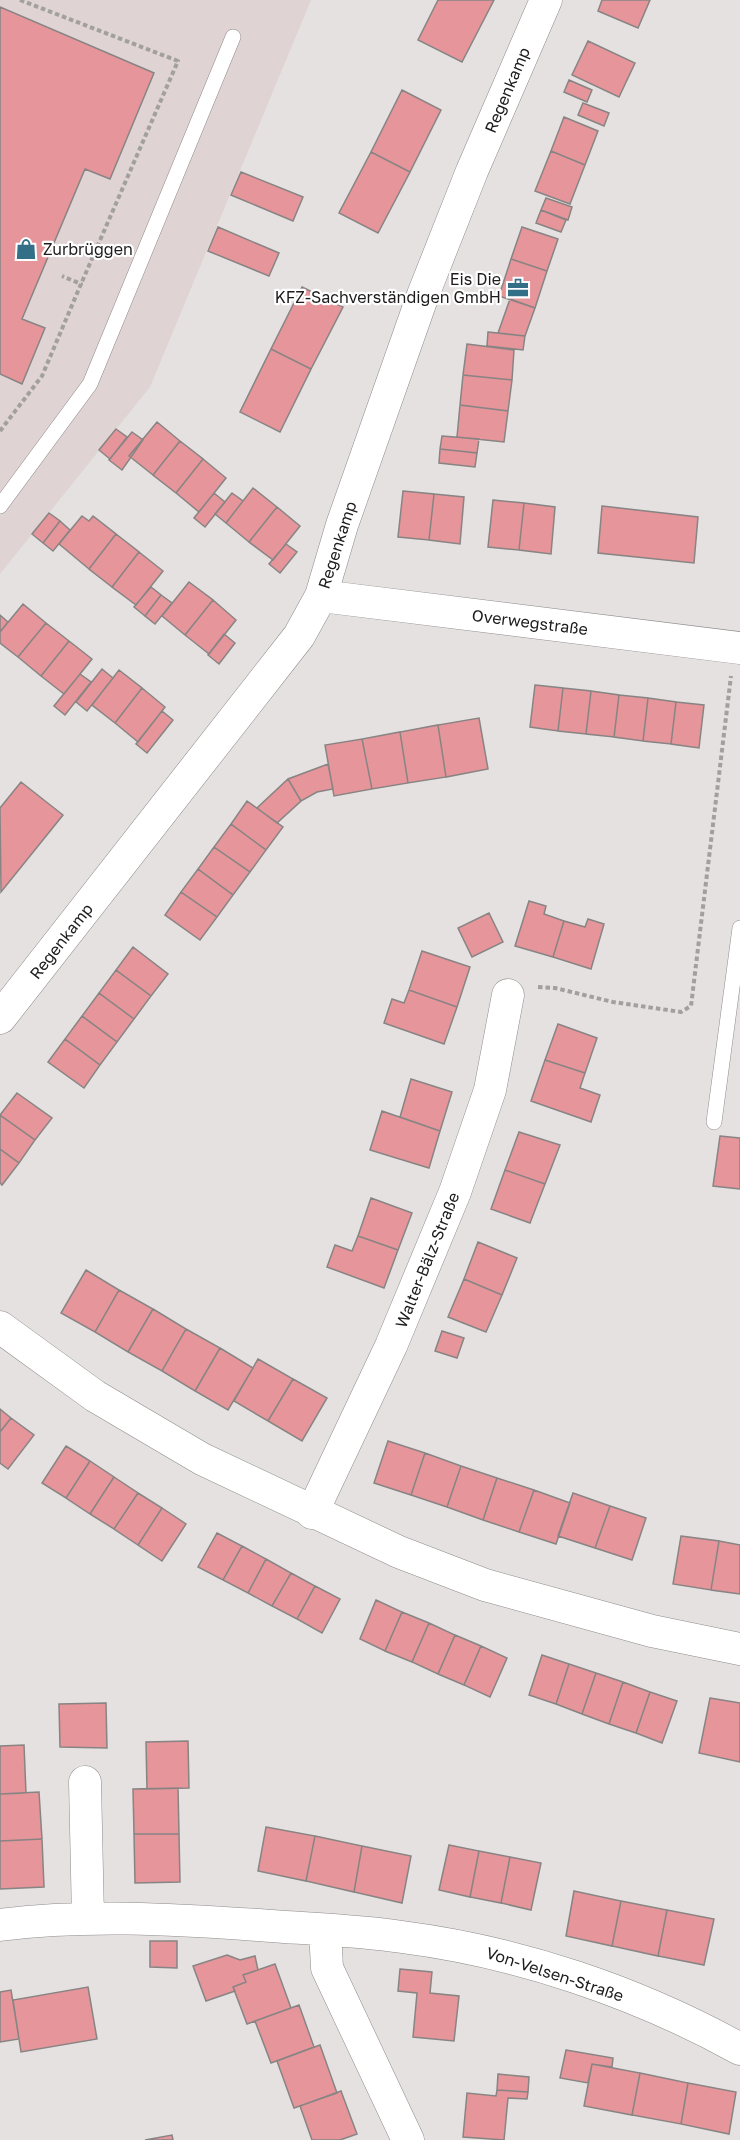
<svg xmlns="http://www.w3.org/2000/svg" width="740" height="2140" font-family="'Golos Text',sans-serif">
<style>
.built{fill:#dfd3d3}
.building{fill:#e6959a;stroke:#888484;stroke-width:1.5}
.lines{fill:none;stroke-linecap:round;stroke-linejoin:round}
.lane-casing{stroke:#8f8b8b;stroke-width:16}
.street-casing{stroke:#8f8b8b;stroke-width:33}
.path{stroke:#a29f9f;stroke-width:4;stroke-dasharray:4.5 3;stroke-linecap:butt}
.lane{stroke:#fff;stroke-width:15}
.street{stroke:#fff;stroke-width:32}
.labels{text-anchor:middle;stroke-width:4.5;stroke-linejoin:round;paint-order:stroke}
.street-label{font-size:16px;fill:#1d1b1b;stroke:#fff}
.poi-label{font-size:16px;fill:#1d1b1b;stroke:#fff;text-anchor:start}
</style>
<rect width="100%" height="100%" fill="#e5e1e1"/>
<path class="built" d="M0,0H311L150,387L0,574Z"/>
<path class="building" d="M438,0H494L462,62L418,40Z
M602,0H650L638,28L598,11Z
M0,7L154,73L110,179L85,169L22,319L45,328L22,384L0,374Z
M588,41L635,63L619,97L572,75Z
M569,80L592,90L587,102L564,92Z
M402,90L441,110L410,172L371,152Z
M583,103L609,113L604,126L578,115Z
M564,117L598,131L585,165L551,151Z
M551,151L585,165L570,204L535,191Z
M371,152L410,172L378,233L339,213Z
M241,172L303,197L293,221L231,195Z
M546,198L572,207L568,220L541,210Z
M541,210L566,220L561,232L536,223Z
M218,227L279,253L269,276L208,251Z
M522,227L558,239L547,271L511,259Z
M511,259L547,271L535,308L499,296Z
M302,287L343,307L311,369L271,349Z
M510,299L535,308L525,336L498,333Z
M488,332L525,336L523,350L487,346Z
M467,344L514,350L512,380L463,375Z
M271,349L311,369L280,432L240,412Z
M463,375L512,380L508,411L460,405Z
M460,405L508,411L504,442L457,437Z
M157,422L180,441L153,475L129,456Z
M116,429L127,437L110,459L99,450Z
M132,432L143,440L122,470L109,460Z
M442,436L479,439L477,453L440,449Z
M180,441L203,459L176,493L153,475Z
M440,449L477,453L475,467L439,463Z
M203,459L226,478L199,512L176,493Z
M253,488L277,507L249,542L226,523Z
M403,491L434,494L429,540L398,537Z
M214,493L225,502L205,527L194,518Z
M232,493L243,501L226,523L215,514Z
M434,494L464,497L460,544L429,540Z
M493,500L524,503L519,550L488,547Z
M524,503L555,507L551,554L519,550Z
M602,506L698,517L694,563L598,553Z
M277,507L300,526L273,560L249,542Z
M49,513L60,521L43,543L32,534Z
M82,516L89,521L93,516L116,534L89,569L59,544Z
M60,521L70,530L53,551L43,543Z
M116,534L139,552L112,587L89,569Z
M286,544L297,552L280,573L269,564Z
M139,552L163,571L136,605L112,587Z
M189,582L213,600L185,635L162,616Z
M151,587L161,595L145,616L134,607Z
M161,595L172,603L155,624L145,616Z
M213,600L236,620L209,654L185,635Z
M23,604L46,623L18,657L0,643V632Z
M0,615L8,622L0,632Z
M46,623L69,641L41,676L18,657Z
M224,634L235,643L219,664L208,655Z
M69,641L92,659L64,694L41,676Z
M102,669L113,678L87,711L76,702Z
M119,670L142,688L115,723L92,705Z
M80,674L91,682L65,715L54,706Z
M535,685L563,688L558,731L530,727Z
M142,688L165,707L138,742L115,723Z
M563,688L591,691L586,734L558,731Z
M591,691L619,695L614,737L586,734Z
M619,695L648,698L643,741L614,737Z
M648,698L676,702L671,744L643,741Z
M676,702L704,705L699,748L671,744Z
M162,711L173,720L147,753L136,744Z
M479,718L488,769L446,777L438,725Z
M438,725L446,777L408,783L400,732Z
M400,732L408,783L372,789L362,739Z
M362,739L372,789L334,796L325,745Z
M328,764L333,789L317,792L301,801L288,779Z
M288,779L301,801L277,823L257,808Z
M21,782L63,815L1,892L0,808Z
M247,801L283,827L266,850L231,824Z
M231,824L266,850L250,872L214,847Z
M214,847L250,872L233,895L198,869Z
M198,869L233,895L217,917L181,892Z
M181,892L217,917L200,940L165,915Z
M529,901L546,906L544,914L564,921L553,957L515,946Z
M489,913L503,942L472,957L458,928Z
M588,919L604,924L591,969L553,957L564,921L585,927Z
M133,947L168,974L151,996L116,970Z
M422,951L470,967L457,1007L409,990Z
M116,970L151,996L134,1019L99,993Z
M409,990L457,1007L444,1044L384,1023L392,999L404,1003Z
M99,993L134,1019L117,1042L82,1016Z
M82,1016L117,1042L100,1065L65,1039Z
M558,1024L597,1038L585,1073L545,1060Z
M65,1039L100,1065L84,1088L48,1062Z
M545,1060L585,1073L580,1088L600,1095L591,1122L531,1101Z
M411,1079L452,1092L440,1131L400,1117Z
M17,1093L52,1118L35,1140L0,1115Z
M382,1111L440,1131L429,1168L370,1150Z
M0,1115L35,1140L19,1163L0,1149Z
M519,1132L560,1145L545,1184L505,1170Z
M720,1136L740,1138V1189L713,1186Z
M0,1149L19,1163L2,1185L0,1183Z
M505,1170L545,1184L530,1223L491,1209Z
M371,1198L412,1213L398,1250L358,1236Z
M358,1236L398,1250L384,1288L327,1267L335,1245L352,1251Z
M478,1242L517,1258L502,1295L464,1279Z
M86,1270L119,1290L95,1332L61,1313Z
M464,1279L502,1295L486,1332L448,1317Z
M119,1290L153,1309L128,1352L95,1332Z
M153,1309L186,1329L162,1371L128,1352Z
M186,1329L220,1348L195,1391L162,1371Z
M442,1331L464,1338L457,1358L435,1351Z
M220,1348L253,1368L228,1410L195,1391Z
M258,1359L293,1379L268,1421L234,1401Z
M293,1379L327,1398L302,1441L268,1421Z
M0,1409L11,1418L0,1432Z
M11,1418L34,1435L8,1469L0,1463V1432Z
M388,1441L425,1453L411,1495L374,1483Z
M66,1446L90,1461L66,1498L42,1483Z
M425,1453L461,1466L447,1507L411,1495Z
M90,1461L114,1477L90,1514L66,1498Z
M461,1466L497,1478L483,1520L447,1507Z
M114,1477L138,1493L114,1529L90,1514Z
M497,1478L534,1490L519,1532L483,1520Z
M534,1490L570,1503L556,1544L519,1532Z
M138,1493L162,1508L138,1545L114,1529Z
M573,1493L610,1506L595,1548L558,1536Z
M610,1506L646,1518L632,1560L595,1548Z
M162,1508L186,1524L162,1561L138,1545Z
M217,1533L242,1546L223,1580L198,1567Z
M681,1536L719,1541L711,1590L673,1584Z
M719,1541L740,1545V1594L711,1590Z
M242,1546L266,1559L248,1593L223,1580Z
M266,1559L291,1573L272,1606L248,1593Z
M291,1573L315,1586L297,1619L272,1606Z
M315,1586L340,1599L322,1633L297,1619Z
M376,1600L402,1612L385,1651L360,1639Z
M402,1612L429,1623L412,1662L385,1651Z
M429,1623L455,1635L438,1674L412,1662Z
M455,1635L481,1646L464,1685L438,1674Z
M481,1646L507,1658L490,1697L464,1685Z
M542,1655L569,1664L556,1704L529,1695Z
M569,1664L596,1673L582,1714L556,1704Z
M596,1673L623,1682L609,1724L582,1714Z
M623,1682L650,1692L636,1733L609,1724Z
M650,1692L677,1701L662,1743L636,1733Z
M710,1698L740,1703V1762L699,1753Z
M106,1703L107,1748L60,1747L59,1704Z
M188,1741L189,1788L147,1789L146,1742Z
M24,1745L26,1793L0,1794V1746Z
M178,1788L179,1834H134L133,1789Z
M39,1792L42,1839L0,1841V1794Z
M266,1827L315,1836L306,1881L258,1871Z
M134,1834H179L180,1882L135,1883Z
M315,1836L362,1846L354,1892L306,1881Z
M42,1839L44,1887L0,1889V1841Z
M449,1845L479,1851L470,1897L439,1890Z
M362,1846L411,1856L402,1903L354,1892Z
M479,1851L510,1857L501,1903L470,1897Z
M510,1857L541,1863L531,1910L501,1903Z
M574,1891L621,1901L612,1946L566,1936Z
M621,1901L667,1910L658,1956L612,1946Z
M667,1910L714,1919L704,1965L658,1956Z
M150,1941H177V1968L150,1967Z
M227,1955L240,1960L255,1956L258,1970L243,1975L246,1982L233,1987L235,1991L206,2001L193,1966Z
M275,1964L291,2008L247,2024L233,1987L246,1982L243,1975Z
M400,1969L432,1972L430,1993L459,1996L454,2041L413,2037L417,1993L398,1991Z
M88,1987L97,2039L21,2052L13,2000Z
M11,1990L19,2039L0,2042V1992Z
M299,2005L314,2047L271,2063L255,2021Z
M320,2045L337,2093L294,2108L277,2061Z
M566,2050L613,2058L612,2067L592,2064L588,2083L560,2078Z
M592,2064L640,2073L632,2115L584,2106Z
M640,2073L688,2083L681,2124L632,2115Z
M498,2074L529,2077L528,2092L497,2090Z
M688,2083L736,2092L729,2134L681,2124Z
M497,2090L528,2092L527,2099L508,2098L504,2140L463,2137L467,2093L496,2096Z
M341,2091L357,2134L340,2140H312L300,2106Z
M172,2135L173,2140H145Z"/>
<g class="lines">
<defs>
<path id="lane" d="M0,506L90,384L233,37
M714,1122L740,928"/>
<path id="street" d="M321,596L740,648
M0,1018L299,636L321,596L342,525L423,295L472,171L546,0
M0,1327L95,1396L202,1459L399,1552L485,1585L652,1631L740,1649
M312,1513L391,1346L455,1192L490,1090L508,995
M85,1782L88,1918
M0,1925C86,1914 172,1919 258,1925C306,1929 355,1930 402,1937C519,1952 637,1992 740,2049
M325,1930L327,1968L408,2140"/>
</defs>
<use href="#lane" class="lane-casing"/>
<use href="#street" class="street-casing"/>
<path class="path" d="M20,0L178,61L81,284
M0,431L42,376L81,284L62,276
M538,987L555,988L613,1002L681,1012L691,1006L731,676"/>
<use href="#lane" class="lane"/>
<use href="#street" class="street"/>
</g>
<defs>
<symbol id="shop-bare" viewBox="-9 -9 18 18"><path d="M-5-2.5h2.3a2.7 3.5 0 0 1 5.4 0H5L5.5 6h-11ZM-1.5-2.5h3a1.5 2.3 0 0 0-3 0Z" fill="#337087" stroke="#fff" stroke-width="2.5" paint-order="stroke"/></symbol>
<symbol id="office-bare" viewBox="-9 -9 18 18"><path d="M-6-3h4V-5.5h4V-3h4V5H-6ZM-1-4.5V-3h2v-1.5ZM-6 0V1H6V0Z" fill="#337087" stroke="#fff" stroke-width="2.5" paint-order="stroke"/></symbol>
</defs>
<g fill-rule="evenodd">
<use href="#shop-bare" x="11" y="234" width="30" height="30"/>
<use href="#office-bare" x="503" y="273" width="30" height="30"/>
</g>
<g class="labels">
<g class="street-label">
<text transform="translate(507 90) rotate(-67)" y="6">Regenkamp</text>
<text transform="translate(337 545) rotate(-72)" y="6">Regenkamp</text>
<text transform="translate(530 622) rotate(7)" y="6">Overwegstraße</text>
<text transform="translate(61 941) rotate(-52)" y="6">Regenkamp</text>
<text transform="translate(427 1260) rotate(-68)" y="6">Walter-Bälz-Straße</text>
<text transform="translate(555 1974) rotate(18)" y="6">Von-Velsen-Straße</text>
</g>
<g class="poi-label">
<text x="43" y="255">Zurbrüggen</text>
<text x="501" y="285" text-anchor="end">Eis Die<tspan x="501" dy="18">KFZ-Sachverständigen GmbH</tspan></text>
</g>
</g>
</svg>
